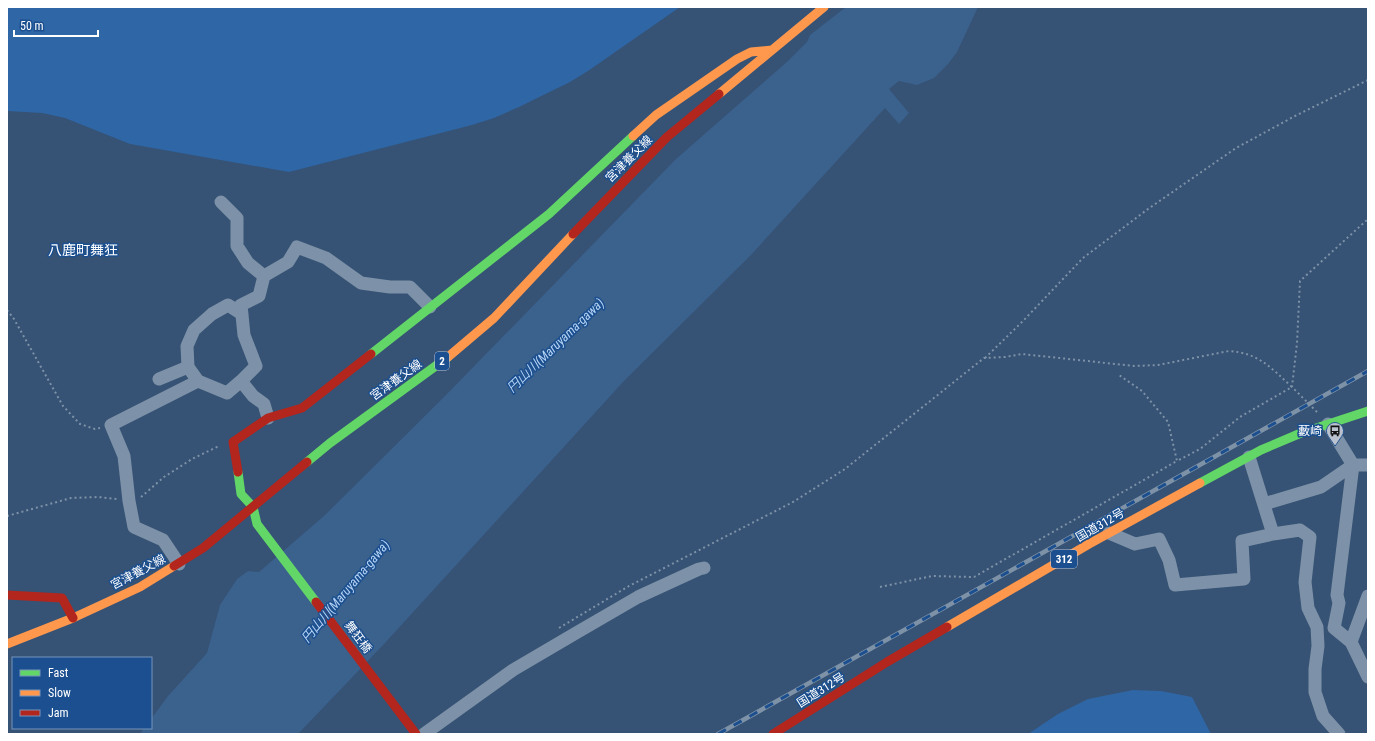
<svg xmlns="http://www.w3.org/2000/svg" width="1375" height="741" font-family="'Roboto Condensed','Noto Sans JP',sans-serif">
<style>
.green{fill:#2f66a5}
.water{fill:#3b618d}
.lines{fill:none;stroke-linecap:round;stroke-linejoin:round}
.path{stroke:#7d92a8;stroke-width:2;stroke-dasharray:2 3;stroke-linecap:butt}
.street{stroke:#7d92a8;stroke-width:13}
.fast{stroke:#63d668;stroke-width:9}
.slow{stroke:#ff974d;stroke-width:9}
.jam{stroke:#b3261e;stroke-width:9}
.rail-casing{stroke:#7e92a7;stroke-width:4.5}
.rail{stroke:#1b4f8f;stroke-width:3;stroke-dasharray:9;stroke-linecap:butt}
.labels{text-anchor:middle;stroke-width:3;stroke-linejoin:round;paint-order:stroke}
.shield{fill:#1b4f8f;stroke:#bbcadd;stroke-width:1}
.shield-label{font-size:11px;font-weight:bold;fill:#fff}
.street-label{font-size:12px;fill:#fff;stroke:#1b4f8f}
.poi-label{font-size:12px;fill:#fff;stroke:#1b4f8f;text-anchor:end}
.water-label{font-size:13px;font-style:italic;fill:#b5d3f5;stroke:#1b4f8f}
.quarter-label{font-size:14px;fill:#fff;stroke:#1b4f8f}
</style>
<rect width="100%" height="100%" fill="#365274"/>
<path class="green" d="M7,7H680L588,71L570,82L519,107L494,118L472,125L289,172L130,144L65,118L42,113L7,111Z
M1133,690L1161,691L1192,697L1211,734H1028L1058,714L1088,699Z"/>
<path class="water" d="M846,7H978L957,52L948,64L934,78L917,85L899,81L889,89L909,113L899,124L885,108L750,256L624,381L385,643L298,734H140L144,728H151V719L168,696L207,653L220,605L237,579L248,571L259,572L325,515L446,395L676,159L788,61L807,42L810,35Z"/>
<g class="lines">
<path class="path" d="M7,310L14,319L63,406L80,424L95,429L100,428
M985,358L1023,321L1083,258L1148,209L1236,148L1295,116L1368,80
M1317,412L1292,387L1297,343L1300,281L1368,219
M141,497L164,477L192,459L219,446
M7,516L71,498L98,497L117,499
M880,587L932,576L974,577L1177,461
M559,628L629,586L793,502L845,469L984,358L1005,357L1022,354L1134,366L1158,365L1229,351C1259,353 1271,368 1292,387L1240,417L1200,449L1177,461L1168,422L1142,391L1119,375"/>
<path class="street" d="M221,202L237,218V246L248,263L264,276
M159,379L188,367
M198,381L188,367L187,346L194,330L212,314L228,305L242,314
M241,381L256,366L244,335L241,305L259,296L264,276L288,262L297,247L326,258L361,283L390,287H410L430,307
M1328,424L1353,465L1337,595L1339,603L1334,628L1351,642L1368,677
M1249,457L1273,534L1300,530L1310,537L1305,582L1308,608L1317,627L1318,646L1315,669V692L1323,716L1339,734
M1264,504L1321,487L1353,465H1368
M1109,533L1135,544L1159,539L1169,560L1175,585L1244,579L1242,541L1273,534
M179,564L163,540L134,527L129,501L124,456L111,425L198,381L227,393L241,381L253,396L264,404L268,418
M1351,642L1368,596
M424,734L513,670L576,633L638,597L699,569L704,568"/>
<path class="fast" d="M371,354L549,214L633,136
M307,462L330,443L448,357
M238,472L241,494L253,507L257,524L316,602
M1200,483L1261,450L1301,433L1368,411"/>
<path class="slow" d="M719,94L824,7
M633,136L656,115L737,59L751,52L772,50
M448,357L494,318L573,234
M947,627L1089,544L1200,483
M7,644L73,618L140,587L174,566"/>
<path class="jam" d="M573,234L667,137L719,94
M238,472L233,442L268,418L302,408L371,354
M174,566L203,548L307,462
M7,595L62,598L73,618
M316,602L416,734
M773,734L887,662L947,627"/>
<defs>
<path id="rail" d="M718,734L1368,371"/>
</defs>
<use href="#rail" class="rail-casing"/>
<use href="#rail" class="rail"/>
</g>
<defs>
<symbol id="bus-pin" viewBox="-11 -11 22 30"><path d="M0 17L-7.5 6A9.5 9.5 0 1 1 7.5 6Z" fill="#b9c2ce" stroke="#1b4f8f"/><path d="M-5-6H5V4H4V6H2V4H-2V6H-4V4H-5ZM-3.5-4V0h7V-4ZM-3.5 1.2v1.5H-2V1.2ZM2 1.2v1.5H3.5V1.2Z" fill="#111"/></symbol>
</defs>
<g fill-rule="evenodd">
<use href="#bus-pin" x="1325" y="421" width="20" height="27"/>
</g>
<g class="labels">
<g class="shield">
<rect x="435" y="352" width="14" height="18" rx="3"/>
<rect x="1051" y="550" width="26" height="18" rx="3"/>
</g>
<g class="shield-label">
<text x="442" y="365">2</text>
<text x="1064" y="563">312</text>
</g>
<g class="street-label">
<text transform="translate(629 159) rotate(-45)" y="4">宮津養父線</text>
<text transform="translate(396 380) rotate(-36)" y="4">宮津養父線</text>
<text transform="translate(1100 525) rotate(-30)" y="4">国道312号</text>
<text transform="translate(138 572) rotate(-28)" y="4">宮津養父線</text>
<text transform="translate(358 637) rotate(53)" y="4">舞狂橋</text>
<text transform="translate(821 690) rotate(-32)" y="4">国道312号</text>
</g>
<g class="poi-label">
<text x="1322" y="435">藪崎</text>
</g>
<g class="water-label">
<text transform="translate(555 345) rotate(-44)" y="5">円山川(Maruyama-gawa)</text>
<text transform="translate(345 591) rotate(-50)" y="5">円山川(Maruyama-gawa)</text>
</g>
<g class="quarter-label">
<text x="83" y="255">八鹿町舞狂</text>
</g>
</g>
<rect width="1375" height="741" fill="none" stroke="#ffffff" stroke-width="16"/>
<rect x="12" y="657" width="140" height="72" fill="#1b4f8f" stroke="#7695bc"/>
<rect x="20" y="670" width="20" height="6" fill="#63d668" stroke="#7695bc"/>
<text x="48" y="677" font-size="12" fill="#ffffff">Fast</text>
<rect x="20" y="690" width="20" height="6" fill="#ff974d" stroke="#7695bc"/>
<text x="48" y="697" font-size="12" fill="#ffffff">Slow</text>
<rect x="20" y="710" width="20" height="6" fill="#b3261e" stroke="#7695bc"/>
<text x="48" y="717" font-size="12" fill="#ffffff">Jam</text>
<path d="M14 30v6h84v-6" fill="none" stroke="#ffffff" stroke-width="2"/>
<text x="20" y="30" font-size="12" fill="#ffffff" stroke="#1b4f8f" stroke-width="3" paint-order="stroke">50 m</text>
</svg>
